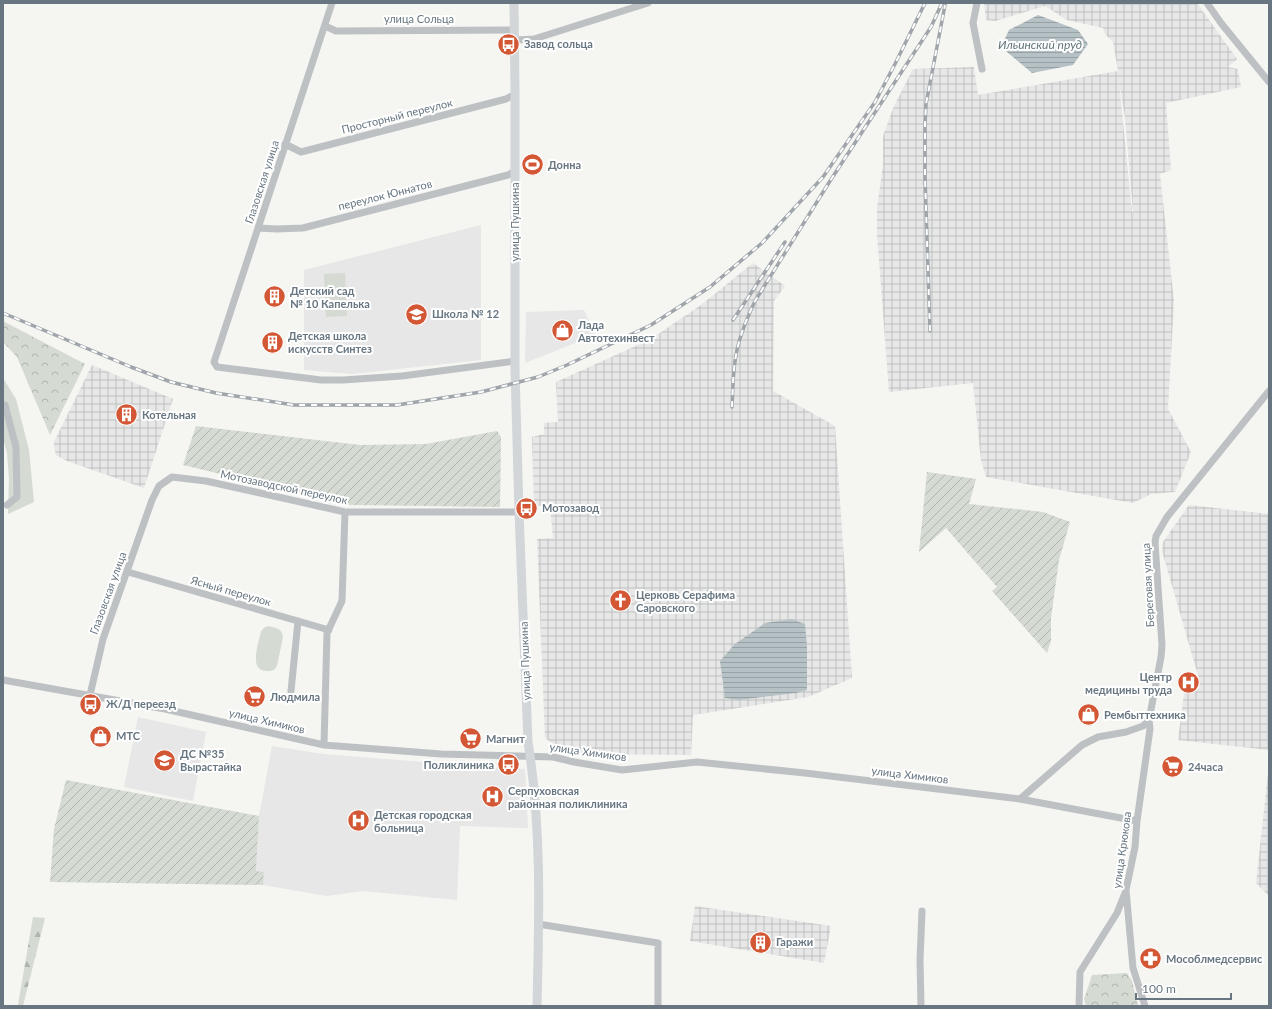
<svg xmlns="http://www.w3.org/2000/svg" width="1272" height="1009" font-family="Lato,sans-serif">
<style>
.built{fill:#e6e7e6}
.industrial{fill:url(#industrial-grid);fill-rule:evenodd}
.grass{fill:#d5dad2}
.forest{fill:url(#forest-firs)}
.park{fill:url(#park-crowns)}
.garden{fill:url(#garden-furrows)}
.water{fill:url(#water-rules)}
.lines{fill:none;stroke-linecap:round;stroke-linejoin:round}
.street{stroke:#bdc1c4;stroke-width:7}
.secondary{stroke:#d2d6d9;stroke-width:9}
.rail-casing{stroke:#9fa5aa;stroke-width:3.5}
.rail{stroke:#fff;stroke-width:2;stroke-dasharray:6;stroke-linecap:butt}
.labels{text-anchor:middle;stroke-width:4;stroke-linejoin:round;paint-order:stroke}
.street-label{font-size:11px;fill:#677681;stroke:#fff}
.poi-label{font-size:11px;font-weight:bold;fill:#677681;stroke:#fff;text-anchor:start}
.water-label{font-size:12px;font-style:italic;fill:#63777d;stroke:#fff}
</style>
<defs>
<pattern id="industrial-grid" width="8" height="8" patternUnits="userSpaceOnUse"><rect width="8" height="8" fill="#e6e7e6"/><path d="M0 4h8M4 0v8" fill="none" stroke="#bec0c0"/></pattern>
<pattern id="forest-firs" width="22" height="20" patternUnits="userSpaceOnUse"><rect width="22" height="20" fill="#d5dad2"/><path d="M5 1l3.5 6h-7zM16 11l3.5 6h-7z" fill="#b1b5b0"/></pattern>
<pattern id="park-crowns" width="20" height="18" patternUnits="userSpaceOnUse"><rect width="20" height="18" fill="#d5dad2"/><path d="M2 6a3 3 0 1 1 6 0M12 15a3 3 0 1 1 6 0" fill="none" stroke="#b1b5b0"/></pattern>
<pattern id="garden-furrows" width="10" height="10" patternUnits="userSpaceOnUse"><rect width="10" height="10" fill="#d5dad2"/><path d="M-1 1l2-2M0 10L10 0M9 11l2-2" fill="none" stroke="#b1b5b0"/></pattern>
<pattern id="water-rules" width="6" height="5" patternUnits="userSpaceOnUse"><rect width="6" height="5" fill="#b6c1c5"/><path d="M0 2.5h6" fill="none" stroke="#98a1a5"/></pattern>
</defs>
<rect width="100%" height="100%" fill="#f5f5f2"/>
<path class="built" d="M481,225V360L352,374L304,370V270Z
M584,310L595,335L525,363L526,312Z
M138,717L206,732L193,801L124,787Z
M272,746L323,754L461,765L525,769L528,828L460,826L457,900L363,891L327,896L263,885L264,872L256,871L259,816Z"/>
<path class="industrial" d="M984,3H1197L1237,59L1228,67L1238,69L1241,87L1166,103L1171,170L1160,174L1174,301L1168,409L1191,452L1175,492L1151,494L1133,503L986,477L981,460L973,383L889,392L877,234V208L883,165V136L894,106L913,69L974,67L978,95L1118,71L1113,42L1105,34L1103,28L1067,20L1045,6L995,21L986,20ZM1119,82L1125,118L1133,212H1132Z
M753,263L785,286L774,301L773,391L835,426L852,678L808,697L693,715L691,755L583,754L552,743L545,738L537,539L553,538L550,506H534L532,437L544,434V423L558,422L556,382L651,339L701,305Z
M92,365L173,399L144,488L67,461L56,455L54,447V442Z
M1189,505L1269,514V750L1178,740L1186,678L1199,679L1162,551L1163,542Z
M1269,764V896L1256,883Z
M695,906L831,926L824,963L690,941Z"/>
<path class="grass" d="M345,273L347,316L326,317L324,274Z
M3,378L16,399L29,450L34,502L8,514L9,479L7,453L3,438Z
M268,626C276,628 282,628 283,637L277,666L274,670C246,677 258,646 261,631L264,628Z"/>
<path class="forest" d="M33,917L45,918L23,1006L18,1005Z"/>
<path class="park" d="M3,321L85,364L50,435L17,357L3,342Z
M1127,973L1132,981L1138,1006H1086L1084,999L1092,975Z"/>
<path class="garden" d="M196,426L360,445L426,444L497,431L501,437L500,507L349,505L183,465Z
M927,472L976,479L969,504L1043,512L1070,522L1059,560L1051,618V641L1047,653L992,591L997,587L946,528L919,552Z
M66,780L259,816L256,871L264,872L263,885L50,882L54,829Z"/>
<path class="water" d="M1038,15L1078,30L1088,44L1073,65L1032,73L1001,47L1009,30Z
M792,619L805,624L807,646V690L796,693L738,700L725,698L720,661L735,644L765,623Z"/>
<g class="lines">
<path class="street" d="M332,3L214,362L217,367L321,380H343L402,376L515,361
M977,3L973,23L982,69
M1207,3L1221,23L1269,82
M325,26L336,31L514,30
M515,40L534,39L648,3
M285,144L301,152L506,99L515,94
M258,228L277,229L303,228L508,175L515,171
M5,405L16,447L17,497L7,505
M128,572L329,630
M3,680L165,709L324,745L441,754L553,757L574,762L622,770L697,762L805,773L1020,799L1137,821
M291,691L298,621
M90,695L103,639L152,500L159,486L172,477L206,481L345,512H519
M324,745L327,633L342,601L345,512
M1020,799L1082,745L1098,737L1126,732L1143,726L1149,720
M538,924L658,943V1006
M921,1006L920,960L922,911
M1079,1006L1080,972L1117,913L1125,893
M1145,1006L1133,968L1126,890L1135,847L1137,821L1150,729L1149,720L1161,657L1162,645L1155,543L1156,536L1167,517L1269,391"/>
<path class="secondary" d="M514,3L515,94V370L519,512L528,742C542,829 539,919 537,1006"/>
<defs>
<path id="rail" d="M3,313L131,367L171,382L216,393L294,405H397L481,392L538,377L567,365L651,325L710,287L762,243L823,177L875,102L895,64L925,3
M733,320L785,242
M930,331L925,177V125L926,104L945,5
M732,407C733,385 733,363 739,342C743,327 749,314 755,301L830,181L931,27L942,3"/>
</defs>
<use href="#rail" class="rail-casing"/>
<use href="#rail" class="rail"/>
</g>
<defs>
<symbol id="bus-disc" viewBox="-11 -11 22 22"><circle r="9.5" fill="#d35734" stroke="#fff"/><path d="M-5-6H5V4H4V6H2V4H-2V6H-4V4H-5ZM-3.5-4V0h7V-4ZM-3.5 1.2v1.5H-2V1.2ZM2 1.2v1.5H3.5V1.2Z" fill="#fff"/></symbol>
<symbol id="stadium-disc" viewBox="-11 -11 22 22"><circle r="9.5" fill="#d35734" stroke="#fff"/><path d="M0-5a6.5 5 0 1 0 0 10a6.5 5 0 1 0 0-10ZM-3.5-1.8h7v3.6h-7Z" fill="#fff"/></symbol>
<symbol id="building-disc" viewBox="-11 -11 22 22"><circle r="9.5" fill="#d35734" stroke="#fff"/><path d="M-4-6H4V6H1V3H-1V6H-4ZM-2.5-4.3h1.7v1.8h-1.7ZM.8-4.3h1.7v1.8H.8ZM-2.5-1h1.7V.8h-1.7ZM.8-1h1.7V.8H.8Z" fill="#fff"/></symbol>
<symbol id="school-disc" viewBox="-11 -11 22 22"><circle r="9.5" fill="#d35734" stroke="#fff"/><path d="M0-5L7-2L0 1L-7-2ZM-4 1L0 2.5L4 1V4Q0 6-4 4Z" fill="#fff"/></symbol>
<symbol id="shop-disc" viewBox="-11 -11 22 22"><circle r="9.5" fill="#d35734" stroke="#fff"/><path d="M-5-2.5h2.3a2.7 3.5 0 0 1 5.4 0H5L5.5 6h-11ZM-1.5-2.5h3a1.5 2.3 0 0 0-3 0Z" fill="#fff"/></symbol>
<symbol id="church-disc" viewBox="-11 -11 22 22"><circle r="9.5" fill="#d35734" stroke="#fff"/><path d="M-1.2-6h2.4v3.5h3.3v2.4h-3.3V6h-2.4V-.1h-3.3v-2.4h3.3Z" fill="#fff"/></symbol>
<symbol id="hospital-disc" viewBox="-11 -11 22 22"><circle r="9.5" fill="#d35734" stroke="#fff"/><path d="M-5-5h3v3.5h4V-5h3V5h-3V1.5h-4V5h-3Z" fill="#fff"/></symbol>
<symbol id="supermarket-disc" viewBox="-11 -11 22 22"><circle r="9.5" fill="#d35734" stroke="#fff"/><path d="M-6-5.5h2.5l.6 2H6L4.5 2H-2.5L-4.4-4H-6ZM-1.5 3.2a1.3 1.3 0 1 0 .1 0ZM3 3.2a1.3 1.3 0 1 0 .1 0Z" fill="#fff"/></symbol>
<symbol id="pharmacy-disc" viewBox="-11 -11 22 22"><circle r="9.5" fill="#d35734" stroke="#fff"/><path d="M-2-6h4v4h4v4h-4v4h-4v-4h-4v-4h4Z" fill="#fff"/></symbol>
</defs>
<g fill-rule="evenodd">
<use href="#bus-disc" x="496" y="32" width="25" height="25"/>
<use href="#stadium-disc" x="520" y="152" width="25" height="25"/>
<use href="#building-disc" x="262" y="284" width="25" height="25"/>
<use href="#school-disc" x="404" y="302" width="25" height="25"/>
<use href="#shop-disc" x="550" y="318" width="25" height="25"/>
<use href="#building-disc" x="260" y="330" width="25" height="25"/>
<use href="#building-disc" x="114" y="402" width="25" height="25"/>
<use href="#bus-disc" x="514" y="496" width="25" height="25"/>
<use href="#church-disc" x="608" y="588" width="25" height="25"/>
<use href="#hospital-disc" x="1176" y="670" width="25" height="25"/>
<use href="#supermarket-disc" x="242" y="684" width="25" height="25"/>
<use href="#bus-disc" x="78" y="692" width="25" height="25"/>
<use href="#shop-disc" x="1076" y="702" width="25" height="25"/>
<use href="#shop-disc" x="88" y="724" width="25" height="25"/>
<use href="#supermarket-disc" x="458" y="726" width="25" height="25"/>
<use href="#school-disc" x="152" y="748" width="25" height="25"/>
<use href="#bus-disc" x="496" y="752" width="25" height="25"/>
<use href="#supermarket-disc" x="1160" y="754" width="25" height="25"/>
<use href="#hospital-disc" x="480" y="784" width="25" height="25"/>
<use href="#hospital-disc" x="346" y="808" width="25" height="25"/>
<use href="#building-disc" x="748" y="930" width="25" height="25"/>
<use href="#pharmacy-disc" x="1138" y="946" width="25" height="25"/>
</g>
<g class="labels">
<g class="street-label">
<text x="419" y="23">улица Сольца</text>
<text transform="translate(397 116) rotate(-14)" y="4">Просторный переулок</text>
<text transform="translate(262 182) rotate(-72)" y="4">Глазовская улица</text>
<text transform="translate(385 195) rotate(-14)" y="4">переулок Юннатов</text>
<text transform="translate(515 222) rotate(-90)" y="4">улица Пушкина</text>
<text transform="translate(284 487) rotate(12)" y="4">Мотозаводской переулок</text>
<text transform="translate(1148 585) rotate(-93)" y="4">Береговая улица</text>
<text transform="translate(231 591) rotate(16)" y="4">Ясный переулок</text>
<text transform="translate(108 593) rotate(-70)" y="4">Глазовская улица</text>
<text transform="translate(525 661) rotate(-92)" y="4">улица Пушкина</text>
<text transform="translate(267 721) rotate(13)" y="4">улица Химиков</text>
<text transform="translate(588 752) rotate(8)" y="4">улица Химиков</text>
<text transform="translate(910 775) rotate(7)" y="4">улица Химиков</text>
<text transform="translate(1122 850) rotate(-82)" y="4">улица Крюкова</text>
</g>
<g class="poi-label">
<text x="524" y="48">Завод сольца</text>
<text x="548" y="169">Донна</text>
<text x="290" y="295">Детский сад<tspan x="290" dy="13">№ 10 Капелька</tspan></text>
<text x="432" y="318">Школа № 12</text>
<text x="578" y="329">Лада<tspan x="578" dy="13">Автотехинвест</tspan></text>
<text x="288" y="340">Детская школа<tspan x="288" dy="13">искусств Синтез</tspan></text>
<text x="142" y="419">Котельная</text>
<text x="542" y="512">Мотозавод</text>
<text x="636" y="599">Церковь Серафима<tspan x="636" dy="13">Саровского</tspan></text>
<text x="1172" y="681" text-anchor="end">Центр<tspan x="1172" dy="13">медицины труда</tspan></text>
<text x="270" y="701">Людмила</text>
<text x="106" y="708">Ж/Д переезд</text>
<text x="1104" y="719">Рембыттехника</text>
<text x="116" y="740">МТС</text>
<text x="486" y="743">Магнит</text>
<text x="180" y="758">ДС №35<tspan x="180" dy="13">Вырастайка</tspan></text>
<text x="494" y="769" text-anchor="end">Поликлиника</text>
<text x="1188" y="771">24часа</text>
<text x="508" y="795">Серпуховская<tspan x="508" dy="13">районная поликлиника</tspan></text>
<text x="374" y="819">Детская городская<tspan x="374" dy="13">больница</tspan></text>
<text x="776" y="946">Гаражи</text>
<text x="1166" y="963">Мособлмедсервис</text>
</g>
<g class="water-label">
<text x="1040" y="49">Ильинский пруд</text>
</g>
</g>
<rect width="1272" height="1009" fill="none" stroke="#677681" stroke-width="8"/>
<path d="M1136 993v6h95v-6" fill="none" stroke="#677681" stroke-width="2"/>
<text x="1142" y="993" font-size="12" fill="#677681" stroke="#ffffff" stroke-width="3" paint-order="stroke">100 m</text>
</svg>
